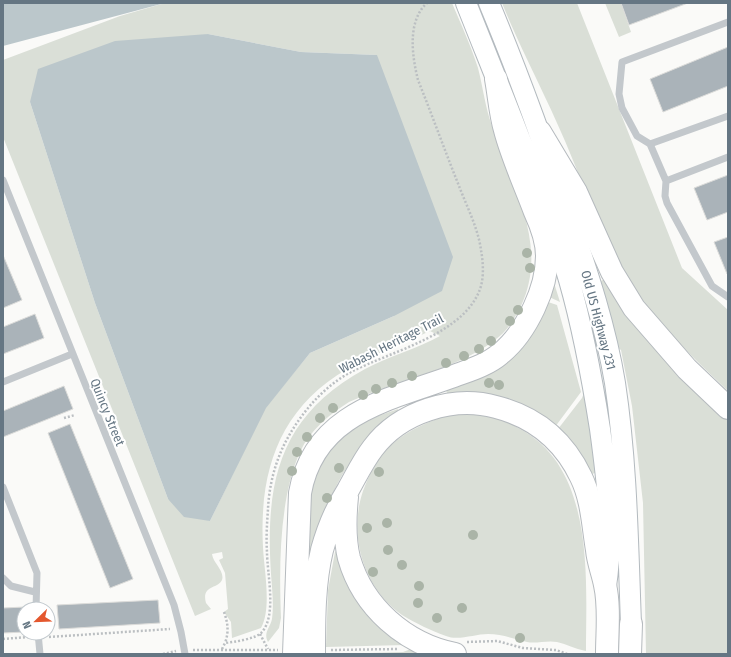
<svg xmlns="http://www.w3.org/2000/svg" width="731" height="657" font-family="'Fira Sans Condensed',sans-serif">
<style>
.green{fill:#dadfd7;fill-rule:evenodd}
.water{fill:#bbc7cb}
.building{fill:#aab3b9;stroke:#dcdcda}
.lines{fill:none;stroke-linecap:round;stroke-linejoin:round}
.secondary-casing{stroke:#b3babf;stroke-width:22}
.primary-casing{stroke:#b5babe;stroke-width:24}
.path{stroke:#bbbfc2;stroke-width:2.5;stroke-dasharray:2 2;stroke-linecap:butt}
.service{stroke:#c3c8cc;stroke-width:7}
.secondary{stroke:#fff;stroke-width:20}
.primary{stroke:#fff;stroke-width:22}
.tree{fill:#aab4a7}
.labels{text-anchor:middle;stroke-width:4;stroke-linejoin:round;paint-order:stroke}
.street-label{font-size:13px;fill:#657683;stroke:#fff}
</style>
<rect width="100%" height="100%" fill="#fafaf8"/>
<path class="green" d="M165,3H452C461,24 471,46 478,68C483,87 485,107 492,126C511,185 550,244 521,306C516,316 509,328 501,335C464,368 395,381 349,402C330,414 310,430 300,452C279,499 279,567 281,618L279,628L268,642C263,633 270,628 272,619C274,605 272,589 271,574C265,482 279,416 365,369C389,356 417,349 440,336L430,331C403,344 373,354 347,369C279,409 259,471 263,547C264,570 272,608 261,628L232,638L231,622L224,612L228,609L225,573L219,560L223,558L222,552L212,554C213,563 225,571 222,580C218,589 201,585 206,603L211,609L195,616L3,137V60L120,16ZM208,34L301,52L377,55L394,316L310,353L265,408L210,521L168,499L95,303L30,102Z
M502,3H577L682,268L728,310V391C697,361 664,331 639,296C608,252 586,191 565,141C545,94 521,50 502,3Z
M605,3H621L631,32L619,37Z
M608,277L651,343L728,421V654L646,653L643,503L632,406L621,350L617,347L601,281Z
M554,284L555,286L560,302L547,296Z
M548,302L557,305L581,392L555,427L447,393L446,390Z
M584,393L589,413L596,468L595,473L592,474L588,472L558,429L582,398Z
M398,409L397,414C383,429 366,442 354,458C331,486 321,526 309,559H305C308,513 306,461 348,431C363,420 381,415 398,409Z
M450,414C466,414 483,414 499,418C506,420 514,426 520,429C595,469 586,578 586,651C574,649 567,644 557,642C547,640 536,644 527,642C514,639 502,634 488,634C475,634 458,641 446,636C432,631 415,623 402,615C363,588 348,535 363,491C369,475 378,456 391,445C409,429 429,422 450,414Z
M336,551L405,645L326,647L328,590L335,552Z
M411,649L423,654H336L403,652Z"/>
<path class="water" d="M3,3H165L3,46Z
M208,34L301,52L377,55L453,257L442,291L394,316L310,353L266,408L210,521L184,517L168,499L95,303L30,102L38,69L115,41Z"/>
<path class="building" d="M621,3H688L629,25Z
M728,47V86L663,112L650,79Z
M728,175V212L707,220L694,188Z
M728,237V273L727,274L714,242Z
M3,255L22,300L3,308Z
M35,314L44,338L3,354V327Z
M64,386L73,409L3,437V411Z
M70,424L133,579L110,588L48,433Z
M158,600L160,623L59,629L57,605Z
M25,607L24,632L3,633V608Z"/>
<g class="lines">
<defs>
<path id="secondary" d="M466,3C502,94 541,186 569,280C583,329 592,378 600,429C607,480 614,535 606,586
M489,3C519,75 545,147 570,221C588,273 606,328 615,383C627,462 628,544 631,624"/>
<path id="primary" d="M540,132L576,192L612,272L634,308L687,369L728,408
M347,497C345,517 344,538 349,558C363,607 405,644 455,654
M294,654L300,493C314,413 388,400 454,376C470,370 487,365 500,354C515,342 526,325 534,308C542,291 547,274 547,256C547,241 541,225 535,212C525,185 512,157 505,130C500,113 499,95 496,79
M314,654C314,620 314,583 322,550C328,528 336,509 348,490C356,476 363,461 373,448C400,412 453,395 496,407C535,417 564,441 581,477C592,499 593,526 597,550C598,562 603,574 605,585C610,607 607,632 607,654
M630,654L631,624"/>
</defs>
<use href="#secondary" class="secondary-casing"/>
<use href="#primary" class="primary-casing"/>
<path class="path" d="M64,418L75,415
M224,612C228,623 229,632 225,643
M260,634L268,649
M49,637L170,629
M3,639L28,637
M467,642L497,641L523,648L556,650L567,654
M222,649L225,643C234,642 256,639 262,632C277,615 267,573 267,552C266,538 267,523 268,509C269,486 275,462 286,441C301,413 323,387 351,372C391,351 467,334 481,286C484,275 483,261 481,250C478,228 467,207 459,186C445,151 432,115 418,80C412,56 407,21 427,3
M193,650H278
M331,650L398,649
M163,654L176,651"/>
<path class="service" d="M728,22L622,62L619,94L622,108L637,136L650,144L728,116
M650,144L666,181
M728,157L666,181L665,196L667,203L712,286L728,297
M3,180L174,605L181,632L185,654
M3,382L72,354
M3,487L37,573L36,609
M3,578L11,586L35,592
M38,633L40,654"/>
<use href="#secondary" class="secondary"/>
<use href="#primary" class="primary"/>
</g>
<g class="tree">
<circle cx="527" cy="253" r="5"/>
<circle cx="530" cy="268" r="5"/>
<circle cx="518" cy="310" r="5"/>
<circle cx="510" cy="321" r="5"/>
<circle cx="491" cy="341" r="5"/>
<circle cx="479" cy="349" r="5"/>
<circle cx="464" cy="356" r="5"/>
<circle cx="446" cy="363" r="5"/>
<circle cx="412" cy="376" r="5"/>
<circle cx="392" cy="383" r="5"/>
<circle cx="489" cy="383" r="5"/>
<circle cx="499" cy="385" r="5"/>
<circle cx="376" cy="389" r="5"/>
<circle cx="363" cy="395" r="5"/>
<circle cx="333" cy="408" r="5"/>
<circle cx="320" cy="418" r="5"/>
<circle cx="307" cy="437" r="5"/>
<circle cx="297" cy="452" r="5"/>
<circle cx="339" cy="468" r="5"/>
<circle cx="292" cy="471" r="5"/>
<circle cx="379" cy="472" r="5"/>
<circle cx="327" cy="498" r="5"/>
<circle cx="387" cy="523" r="5"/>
<circle cx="367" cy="528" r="5"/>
<circle cx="473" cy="535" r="5"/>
<circle cx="388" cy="550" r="5"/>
<circle cx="402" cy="565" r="5"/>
<circle cx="373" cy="572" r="5"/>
<circle cx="419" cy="586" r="5"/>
<circle cx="418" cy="603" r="5"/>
<circle cx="462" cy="608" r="5"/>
<circle cx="437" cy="618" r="5"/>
<circle cx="520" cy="638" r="5"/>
</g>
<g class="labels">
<g class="street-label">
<text transform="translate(599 320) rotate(75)" y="5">Old US Highway 231</text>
<text transform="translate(391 343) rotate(-27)" y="5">Wabash Heritage Trail</text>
<text transform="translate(108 412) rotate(68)" y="5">Quincy Street</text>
</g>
</g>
<rect width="731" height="657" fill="none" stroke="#657683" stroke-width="8"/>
<g transform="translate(36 621) rotate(247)"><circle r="19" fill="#ffffff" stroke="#c1c8cd"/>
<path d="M0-3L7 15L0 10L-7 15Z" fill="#e4572e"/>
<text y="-6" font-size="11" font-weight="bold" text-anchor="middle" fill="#657683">N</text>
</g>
</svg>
